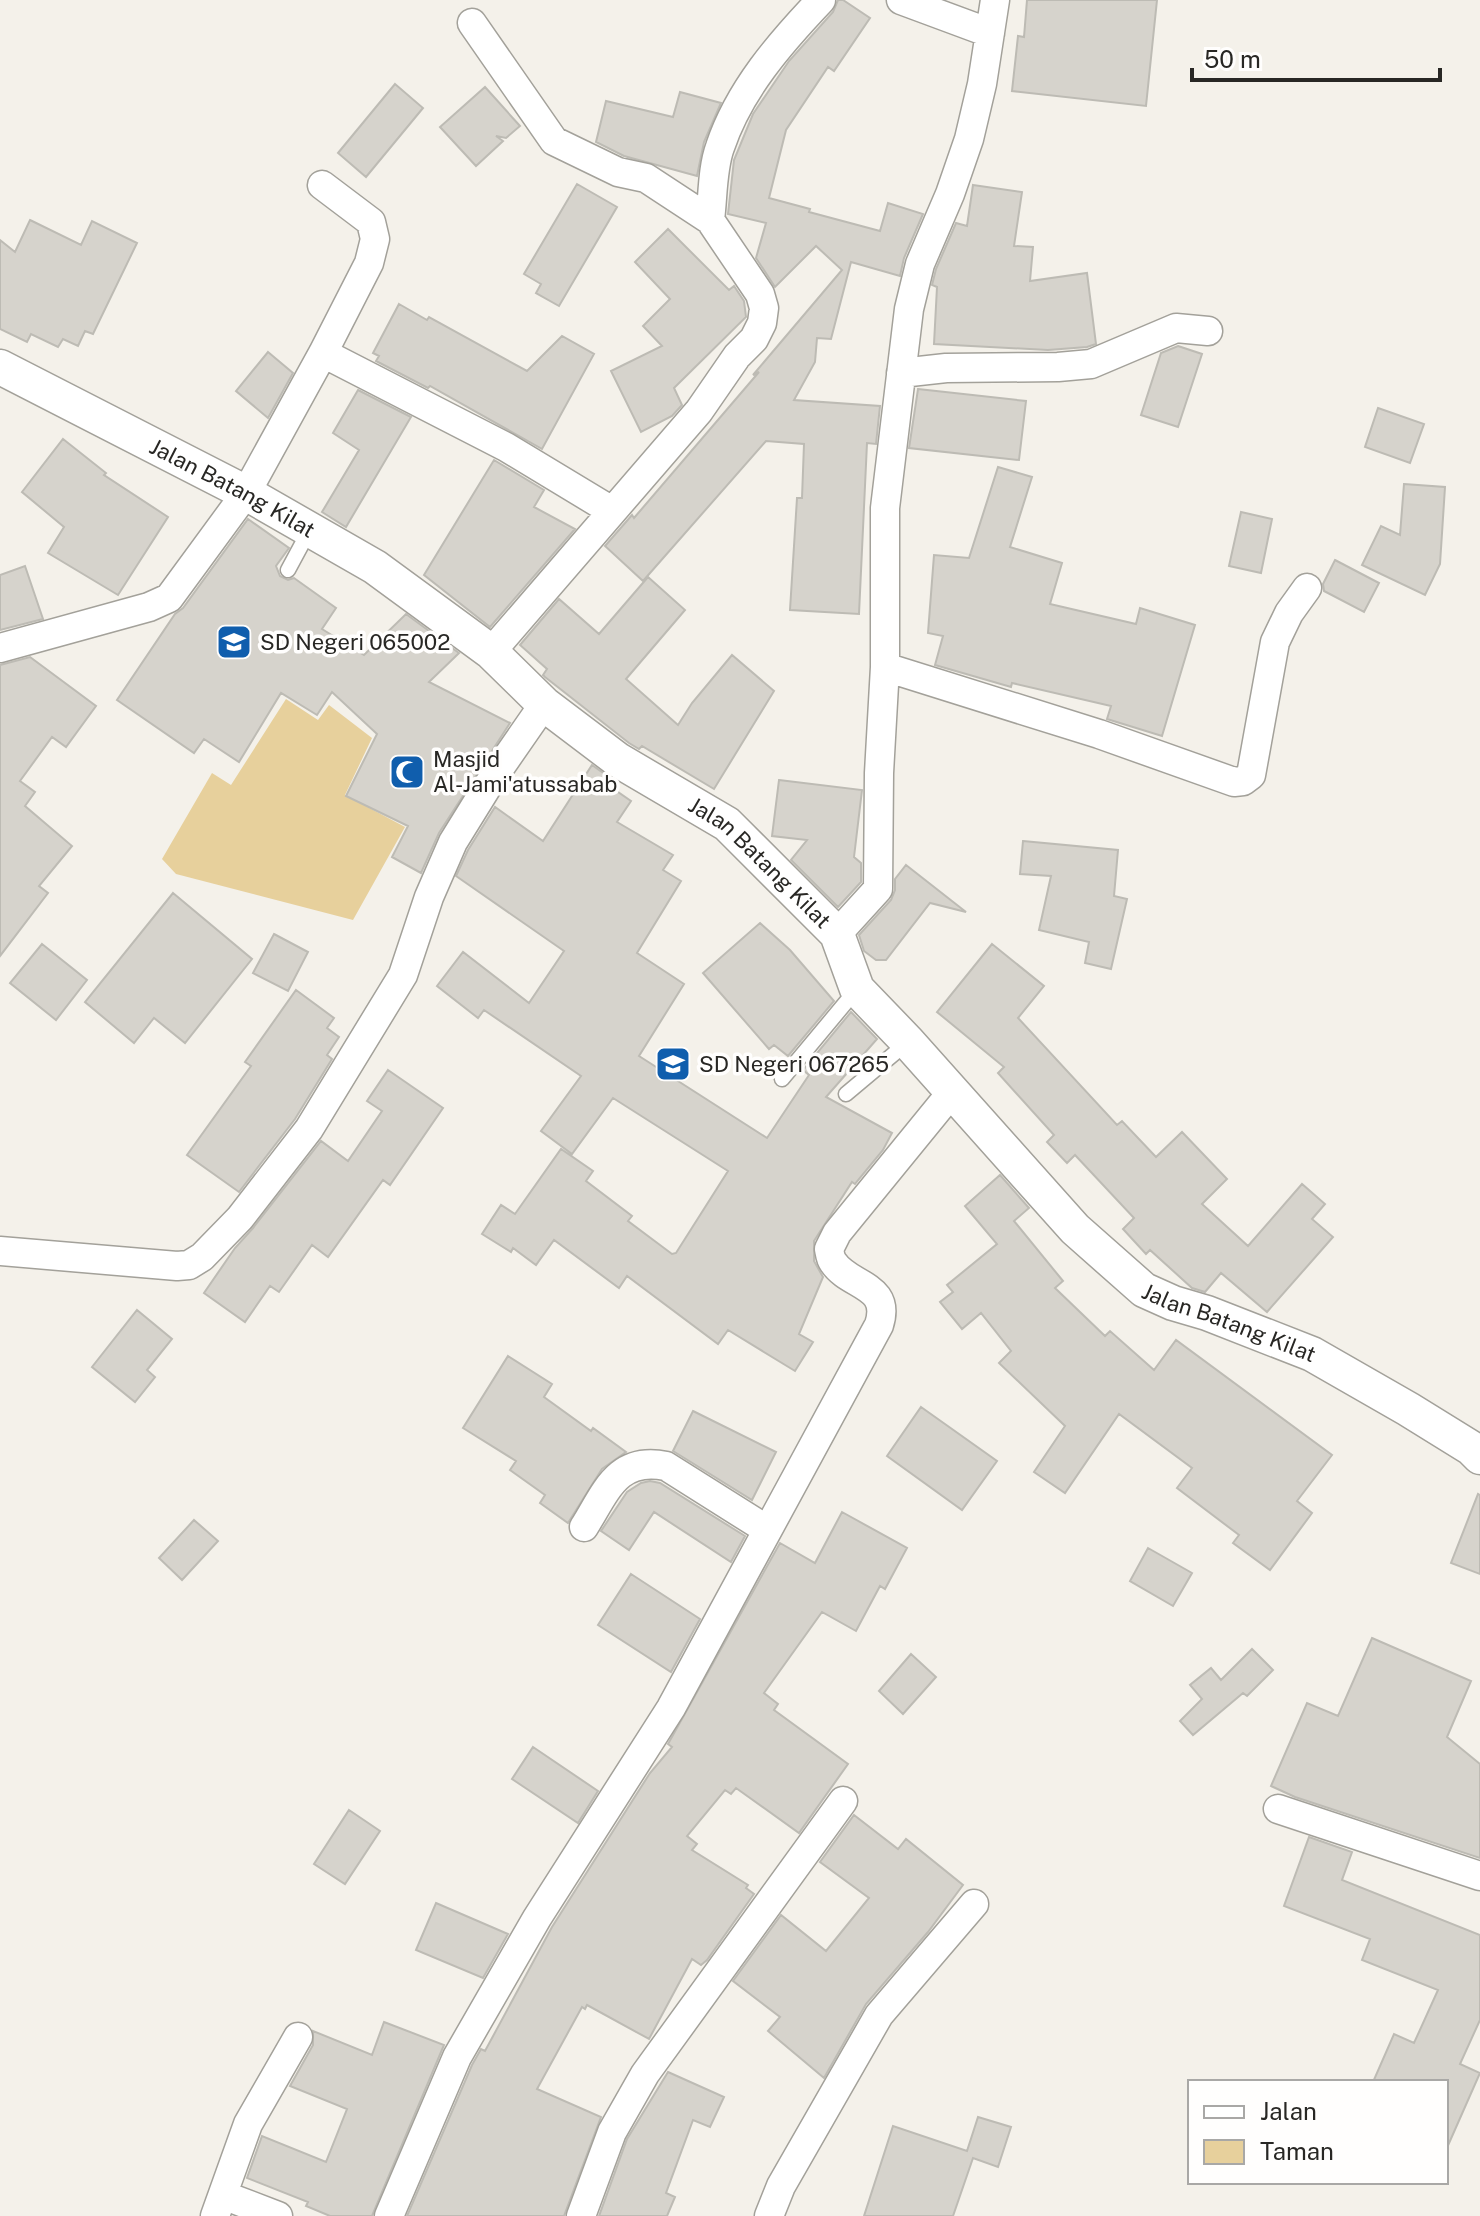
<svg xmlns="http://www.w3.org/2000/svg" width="1480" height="2216" font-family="'Public Sans',sans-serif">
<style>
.green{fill:#e7d09c}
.building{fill:#d6d3cc;stroke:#bdbbb4;stroke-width:2}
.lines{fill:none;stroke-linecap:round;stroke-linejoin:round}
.service-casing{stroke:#a3a19a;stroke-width:17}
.minor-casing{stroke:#a3a19a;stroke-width:31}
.tertiary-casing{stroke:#a3a19a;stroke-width:37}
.service{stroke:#fff;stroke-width:14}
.minor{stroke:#fff;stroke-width:28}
.tertiary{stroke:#fff;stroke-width:34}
.labels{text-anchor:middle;stroke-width:7;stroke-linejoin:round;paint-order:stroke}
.street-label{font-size:22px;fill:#282724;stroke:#fffefd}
.poi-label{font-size:22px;fill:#282724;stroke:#fffefd;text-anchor:start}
</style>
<rect width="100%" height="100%" fill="#f4f1ea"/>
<path class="green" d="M286,699L318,720L329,705L372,738L345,795L405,827L353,920L176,874L162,859L212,773L231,785Z"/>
<path class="building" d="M838,0H843L870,18L834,71L828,67L786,130L769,198L810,209L809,212L880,231L888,203L923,214L904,258L900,276L851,262L831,339L817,338L815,362L794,400L880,406L876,444L867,443L859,614L790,610L797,498H802L804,444L766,441L643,581L605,546L632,515L634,518L759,372L753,375L842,270L816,246L775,287L756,258L766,223L728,214L734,160L753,114L789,61L833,12Z
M1027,0H1157L1146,106L1012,91L1018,36L1024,37Z
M395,84L423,108L366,177L338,153Z
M485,87L520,126L506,138L496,136L503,141L476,166L440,127Z
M680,92L721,103L704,142L697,176L624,156L596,142L606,101L673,117Z
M577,184L617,207L559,306L536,293L541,284L524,274Z
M973,185L1022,192L1014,246L1033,247L1030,281L1087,273L1096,344L1087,347L1048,350L934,344L937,287L932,285L936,269L956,223L967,226Z
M30,220L81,245L92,221L137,243L93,334L85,331L78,346L63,339L58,347L31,334L27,342L0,329V240L15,252Z
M668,229L729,290L734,286L744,301L746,317L674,388L682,405L672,416L641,432L611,371L662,346L643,326L670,299L635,262Z
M399,304L427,320L429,317L527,371L562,336L594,354L542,449L430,386L428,388L376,361L379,356L373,353Z
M1178,346L1202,354L1178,427L1141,415L1161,353Z
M268,352L293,373L268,418L236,391Z
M918,389L1026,401L1019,460L909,448Z
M358,390L411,417L346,527L322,512L359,450L333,433Z
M1378,408L1424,424L1410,463L1365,447Z
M63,439L106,473L104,475L168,517L118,595L48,553L64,527L22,492Z
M494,460L544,490L534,507L575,529L490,627L424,575Z
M998,467L1032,477L1010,547L1062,563L1050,604L1136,624L1140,608L1195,625L1162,736L1107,719L1111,706L1012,683L1011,687L935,665L943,636L928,633L934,555L969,558Z
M1404,484L1445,487L1440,564L1425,595L1362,565L1381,526L1400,535Z
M1241,512L1272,519L1261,573L1229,566Z
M248,519L289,548L276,566L280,576L288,580L294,578L336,608L322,629L364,655L406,614L459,653L429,682L510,723L439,833L421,873L392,857L408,826L346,796L377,734L332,692L317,715L281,693L239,762L204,739L194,753L117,700L175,614L183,608Z
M1335,560L1379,583L1364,612L1324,591L1323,584Z
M25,566L43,619L0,630V575Z
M648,577L685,610L626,679L678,725L692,703L732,655L774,691L714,789L642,746L639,749L629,743L545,677L543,675L547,669L520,645L559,599L599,634Z
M30,657L96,706L66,747L52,737L20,781L35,792L25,806L72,846L39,886L48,893L0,956V665Z
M592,765L613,780L608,785L631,801L617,822L673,855L663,870L681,881L637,953L684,984L639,1056L767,1138L809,1075L803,1070L851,1012L877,1039L826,1097L892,1133L883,1150L855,1184L852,1182L814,1241V1261L823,1277L799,1334L813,1342L795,1371L728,1330L718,1344L627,1276L619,1288L554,1240L536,1265L513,1248L511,1252L482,1234L501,1205L515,1214L561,1149L593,1171L586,1181L632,1216L628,1221L672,1254L676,1253L728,1171L613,1098L572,1154L541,1131L581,1076L484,1010L478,1018L437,986L463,952L529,1003L564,951L456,876L468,850L495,807L543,841Z
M779,780L862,790L854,857L861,863V882L838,907L791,860L807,840L772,836Z
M1023,841L1118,850L1114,896L1127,899L1111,969L1085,963L1089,942L1039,930L1051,876L1020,874Z
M906,865L966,912L930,903L886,960H876L864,951L859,935L891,900L895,890V879Z
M173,893L252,959L185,1043L154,1018L134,1043L85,1002Z
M760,923L790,950L834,1001L788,1056L774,1045L769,1049L703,973Z
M274,934L308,952L288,991L253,973Z
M42,944L87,980L56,1020L10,983Z
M992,944L1044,986L1018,1018L1117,1125L1122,1121L1156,1157L1182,1132L1227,1179L1202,1204L1248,1246L1302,1184L1325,1204L1312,1219L1333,1237L1267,1312L1221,1273L1205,1292L1192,1288L1150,1250L1146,1254L1123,1229L1134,1218L1075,1155L1067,1163L1047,1142L1054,1135L998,1073L1004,1067L937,1012Z
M296,990L334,1018L327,1028L339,1037L327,1055L332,1059L295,1119L239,1192L187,1155L251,1066L245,1062Z
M388,1070L443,1108L390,1185L383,1180L328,1257L312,1245L279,1292L270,1286L245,1322L204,1293L235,1248L253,1228L321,1141L348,1161L382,1111L367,1101Z
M1000,1175L1029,1208L1014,1221L1063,1281L1055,1288L1105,1336L1110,1331L1154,1370L1176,1340L1332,1455L1297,1501L1312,1513L1270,1570L1233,1543L1239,1535L1177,1488L1192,1468L1119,1414L1065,1493L1034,1472L1065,1426L999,1363L1011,1351L981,1313L962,1329L940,1302L953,1292L947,1285L997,1244L965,1206Z
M137,1310L172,1339L147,1370L155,1377L135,1402L92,1367Z
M508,1356L552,1384L544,1397L591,1431L593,1428L626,1452L602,1469L568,1523L540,1503L545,1495L510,1470L516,1461L463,1428Z
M921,1407L997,1461L962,1510L887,1456Z
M693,1411L776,1452L752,1500L673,1451Z
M650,1481L660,1483L745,1536L731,1562L654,1512L629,1550L601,1531L627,1492L641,1483Z
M1478,1494L1480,1495V1574L1451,1563Z
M842,1512L907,1548L885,1589L880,1586L856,1631L822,1612L764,1693L778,1704L774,1710L848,1764L799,1833L736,1788L731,1794L725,1790L687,1836L697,1844L692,1850L748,1885L746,1888L754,1894L707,1960L701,1965L692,1959L649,2039L587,2005L585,2009L582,2007L537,2089L601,2117L564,2216H407L472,2065L481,2049L485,2051L552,1927L650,1773L672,1747L668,1744L780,1543L815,1563Z
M194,1520L218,1541L182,1580L159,1558Z
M1148,1548L1192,1573L1173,1606L1130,1581Z
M631,1574L700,1619L671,1672L598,1625Z
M1372,1638L1471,1681L1447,1737L1480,1764V1858L1295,1797L1271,1786L1307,1703L1338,1716Z
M1252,1649L1273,1670L1247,1696L1243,1693L1193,1735L1180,1721L1202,1699L1190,1685L1211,1668L1221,1680Z
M911,1654L936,1677L903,1714L879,1691Z
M533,1747L598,1791L578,1823L512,1779Z
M349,1810L380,1831L345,1884L314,1864Z
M854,1815L898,1849L906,1839L963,1885L928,1932L866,2004L824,2078L768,2031L780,2017L733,1981L781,1915L826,1951L869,1898L820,1862Z
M1309,1837L1352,1852L1342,1880L1480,1935V2020L1460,2064L1480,2073L1446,2150V2082H1373L1394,2034L1414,2043L1438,1990L1362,1960L1370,1939L1284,1906Z
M436,1903L508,1934L483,1978L416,1950Z
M384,2022L444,2045L372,2216H330L306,2206L308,2202L247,2178L262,2136L326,2162L347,2109L290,2086L313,2045V2031L372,2055Z
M668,2072L724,2097L710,2127L693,2120L666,2193L675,2197L667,2216H599L627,2139Z
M978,2117L1011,2127L998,2167L973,2158L953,2216H864L893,2126L967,2151Z"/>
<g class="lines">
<defs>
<path id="service" d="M288,570L309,531
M782,1079L857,989
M846,1094L908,1042"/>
<path id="minor" d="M901,0L990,33
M472,23L554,141L618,172L646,178L710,220L760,294L764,308L762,323L754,339L737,356L699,411L491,652
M710,220C713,197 712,169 720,147C739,90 780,43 821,0
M323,353L506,447L612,511
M901,373L946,368L1058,367L1091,364L1176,328L1208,331
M0,648L149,607L169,598L246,493L323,353L369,263L375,239L371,222L322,185
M885,667L1099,734L1234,782L1243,781L1251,775L1275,642L1289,613L1307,588
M837,934L878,889L879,773L885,667V508L909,309L920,264L950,194L969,139L982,84L995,0
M0,1251L177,1266L189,1265L202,1257L240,1218L309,1129L403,975L429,897L453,842L492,779L544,704
M584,1527C606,1492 617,1456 666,1466L766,1529
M1278,1809L1480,1876
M223,2195L278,2216
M215,2216L248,2124L298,2037
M389,2216L457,2057L537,1918L671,1708L879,1325C892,1284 849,1287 833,1262C830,1258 830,1253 829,1249L837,1233L952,1092
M581,2216L612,2132L645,2074L843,1801
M769,2216L781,2186L879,2015L974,1904"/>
<g id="tertiary">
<path id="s1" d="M0,367L246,493L375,567L491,652L544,704L618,760L727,824L837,934L857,989L908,1042L1075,1229L1144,1290L1173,1303L1207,1313L1312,1354L1408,1409L1471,1448L1480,1457"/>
</g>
</defs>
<use href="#service" class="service-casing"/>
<use href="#minor" class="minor-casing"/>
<use href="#tertiary" class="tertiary-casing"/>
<use href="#service" class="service"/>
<use href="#minor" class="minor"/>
<use href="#tertiary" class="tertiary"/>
</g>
<defs>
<symbol id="school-square" viewBox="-11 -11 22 22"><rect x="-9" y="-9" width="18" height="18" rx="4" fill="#105ead" stroke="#fffefd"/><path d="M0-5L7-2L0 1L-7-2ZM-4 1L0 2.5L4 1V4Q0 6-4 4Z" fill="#fff"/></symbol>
<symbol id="mosque-square" viewBox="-11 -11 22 22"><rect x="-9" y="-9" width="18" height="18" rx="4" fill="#105ead" stroke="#fffefd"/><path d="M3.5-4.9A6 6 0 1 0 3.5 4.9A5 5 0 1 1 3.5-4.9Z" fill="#fff"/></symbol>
</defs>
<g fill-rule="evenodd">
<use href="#school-square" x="214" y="622" width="40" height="40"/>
<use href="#mosque-square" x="387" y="752" width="40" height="40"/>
<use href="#school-square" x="653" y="1044" width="40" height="40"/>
</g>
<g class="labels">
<g class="street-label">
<text dy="8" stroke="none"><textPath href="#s1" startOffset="262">Jalan Batang Kilat</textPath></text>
<text dy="8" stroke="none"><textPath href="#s1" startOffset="912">Jalan Batang Kilat</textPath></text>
<text dy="8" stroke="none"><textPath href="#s1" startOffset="1584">Jalan Batang Kilat</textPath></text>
</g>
<g class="poi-label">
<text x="260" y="650">SD Negeri 065002</text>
<text x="433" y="767">Masjid<tspan x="433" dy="25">Al-Jami'atussabab</tspan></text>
<text x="699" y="1072">SD Negeri 067265</text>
</g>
</g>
<rect x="1188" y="2080" width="260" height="104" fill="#fffefd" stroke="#a9a8a6" stroke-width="2"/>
<rect x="1204" y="2106" width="40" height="12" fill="#ffffff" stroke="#a9a8a6" stroke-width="2"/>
<text x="1260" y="2120" font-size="24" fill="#282724">Jalan</text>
<rect x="1204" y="2140" width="40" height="24" fill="#e7d09c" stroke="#a9a8a6" stroke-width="2"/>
<text x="1260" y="2160" font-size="24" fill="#282724">Taman</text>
<path d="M1192 68v12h248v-12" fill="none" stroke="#282724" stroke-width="4"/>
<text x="1204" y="68" font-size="24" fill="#282724" stroke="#fffefd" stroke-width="6" paint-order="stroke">50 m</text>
</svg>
